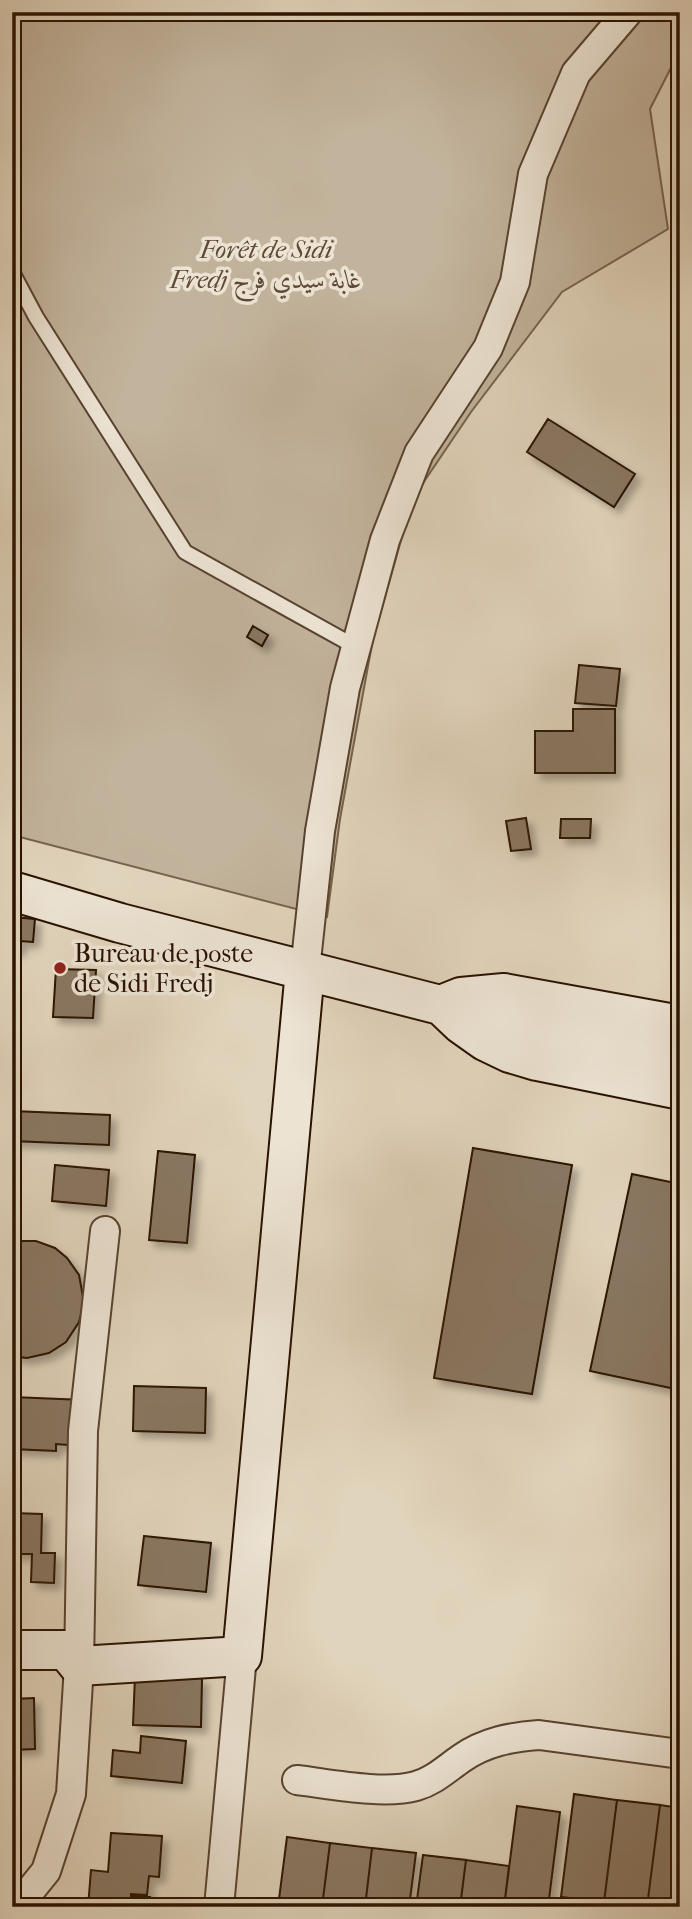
<svg xmlns="http://www.w3.org/2000/svg" width="692" height="1919" font-family="'IM FELL French Canon',Amiri,serif">
<style>
.green{fill:#c2b39c;stroke:#76624e;stroke-width:2}
.building{fill:#897762;stroke:#2a1200;stroke-width:2;filter:url(#shadow)}
.lines{fill:none;stroke-linecap:round;stroke-linejoin:round}
.lane-casing{stroke:#58422f;stroke-width:18}
.street-casing{stroke:#58422f;stroke-width:32}
.secondary-casing{stroke:#2a1200;stroke-width:42}
.lane{stroke:#ece3d3;stroke-width:14}
.street{stroke:#ece3d3;stroke-width:28}
.secondary{stroke:#ece3d3;stroke-width:38}
.poi-dot{fill:#8f2418;stroke:#ece3d3;stroke-width:2.5}
.labels{text-anchor:middle;stroke-width:7;stroke-linejoin:round;paint-order:stroke}
.park-label{font-size:26px;font-style:italic;fill:#5f4a37;stroke:#ece3d3}
.poi-label{font-size:26px;fill:#2a1200;stroke:#ece3d3;text-anchor:start}
</style>
<defs>
<filter id="shadow"><feDropShadow dx="6" dy="6" stdDeviation="3.5" flood-color="#0004"/></filter>
</defs>
<rect width="100%" height="100%" fill="#e1d4bc"/>
<filter id="stains"><feTurbulence type="fractalNoise" baseFrequency=".00286" numOctaves="4"/><feColorMatrix values="0 0 0 0 .2 0 0 0 0 .09 0 0 0 0 .02 0 0 0 .5 -.17"/></filter>
<radialGradient id="worn" r=".72"><stop offset=".6" stop-color="#630" stop-opacity="0"/><stop offset="1" stop-color="#630" stop-opacity=".3"/></radialGradient>
<path class="green" d="M12,12H680V50L650,109L668,229L562,292L471,412L413,498L373,639L340,819L327,917L12,835Z"/>
<path class="building" d="M548,419L635,474L614,507L527,452Z
M253,626L268,635L262,646L247,637Z
M579,665L620,669L616,706L575,703Z
M573,709H615V773H535V731H573Z
M526,818L531,849L511,851L506,821Z
M561,819H591L590,838H560Z
M12,917L35,919L33,942L20,941L19,950L12,949Z
M56,969L96,970L93,1018L53,1017Z
M12,1111L110,1115L109,1145L12,1141Z
M473,1148L572,1165L532,1394L434,1378Z
M158,1151L195,1155L187,1243L149,1240Z
M55,1165L109,1170L106,1206L52,1201Z
M632,1174L680,1184V1390L590,1371Z
M18,1241H36L55,1248L67,1258L79,1275L84,1302L79,1322L66,1342L49,1353L27,1358L12,1356V1242Z
M134,1386L206,1388L205,1433L133,1431Z
M12,1397L84,1400L81,1446L56,1444V1451L12,1449Z
M12,1513L42,1514L41,1553H55L54,1583L31,1582L32,1554H12Z
M144,1536L211,1543L206,1592L138,1585Z
M135,1676L202,1678L201,1727L133,1725Z
M34,1698L35,1749L12,1750V1699Z
M141,1736L186,1741L182,1783L111,1776L113,1750L140,1753Z
M574,1794L617,1800L604,1902L561,1897Z
M617,1800L660,1805L647,1907L604,1902Z
M660,1805L680,1808V1907H647Z
M517,1806L560,1812L548,1907H504Z
M111,1833L162,1836L159,1877L149,1876L147,1895L131,1894V1907H88L91,1870L108,1872Z
M287,1837L330,1843L322,1907H278Z
M330,1843L372,1848L365,1907H322Z
M372,1848L416,1853L409,1907H365Z
M423,1855L466,1860L460,1907H416Z
M466,1860L509,1866L504,1907H460Z
M133,1896L150,1897L149,1907H132Z"/>
<g class="lines">
<defs>
<path id="lane" d="M12,272L36,317L185,552L356,647"/>
<path id="street" d="M305,970L320,831L345,688L385,540L419,453L488,348L515,282L533,174L576,73L628,12
M297,1780C330,1784 384,1795 416,1786C434,1781 446,1769 462,1758C485,1742 511,1737 539,1735L680,1754
M17,1907L46,1871L71,1794L79,1666L83,1431L105,1231
M219,1907L242,1656"/>
<path id="secondary" d="M12,891L120,923L483,1016L680,1057
M680,1025L504,993L461,997L441,1005L461,1024L485,1041L510,1053L537,1061L680,1090
M12,1650H66L79,1666L242,1656L305,970"/>
</defs>
<use href="#lane" class="lane-casing"/>
<use href="#street" class="street-casing"/>
<use href="#secondary" class="secondary-casing"/>
<use href="#lane" class="lane"/>
<use href="#street" class="street"/>
<use href="#secondary" class="secondary"/>
</g>
<circle class="poi-dot" cx="60" cy="968" r="7"/>
<g class="labels">
<g class="park-label">
<text x="266" y="258">Forêt de Sidi<tspan x="266" dy="30">Fredj غابة سيدي فرج</tspan></text>
</g>
<g class="poi-label">
<text x="74" y="962">Bureau de poste<tspan x="74" dy="30">de Sidi Fredj</tspan></text>
</g>
</g>
<rect width="692" height="1919" fill="none" stroke="#e1d4bc" stroke-width="42"/>
<rect x="14" y="14" width="664" height="1891" fill="none" stroke="#2a1200" stroke-width="3.5"/>
<rect x="21" y="21" width="650" height="1877" fill="none" stroke="#2a1200" stroke-width="2"/>
<rect width="100%" height="100%" filter="url(#stains)"/>
<rect width="100%" height="100%" fill="url(#worn)"/>
</svg>
